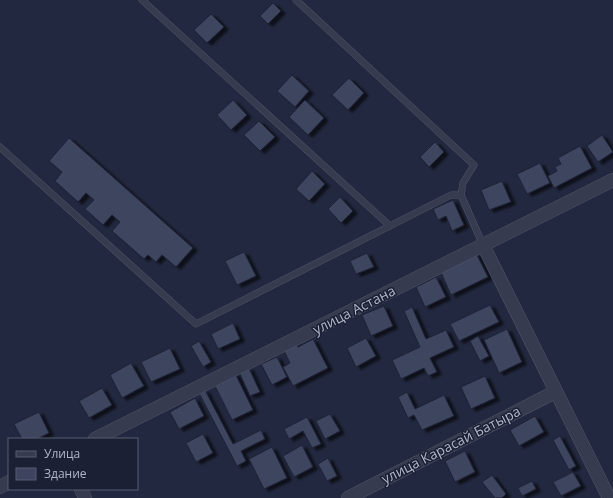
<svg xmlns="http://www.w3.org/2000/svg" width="613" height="498" font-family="'Open Sans',sans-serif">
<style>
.building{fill:#3e445f;stroke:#1d2236;filter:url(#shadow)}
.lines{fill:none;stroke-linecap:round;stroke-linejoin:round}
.lane-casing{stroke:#51566a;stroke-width:7}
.street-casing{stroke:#51566a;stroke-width:14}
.lane{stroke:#363b4f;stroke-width:6}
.street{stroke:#363b4f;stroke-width:13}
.labels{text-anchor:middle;stroke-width:3;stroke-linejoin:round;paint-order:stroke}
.street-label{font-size:14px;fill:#b2b6ca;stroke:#1b2034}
</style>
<defs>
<filter id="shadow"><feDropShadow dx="4.5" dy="2.5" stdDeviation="1" flood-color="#0009"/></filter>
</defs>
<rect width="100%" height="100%" fill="#22283f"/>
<path class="building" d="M273,3L281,11L268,24L260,16Z
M211,14L224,27L207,43L194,30Z
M292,75L309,91L295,107L277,91Z
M349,78L364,93L348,110L332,95Z
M233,100L247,115L231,130L217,115Z
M305,100L324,118L308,135L289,117Z
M259,121L275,137L260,151L244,135Z
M602,135L613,152L598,162L587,146Z
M69,138L193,248L176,267L162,255L156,262L148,255L144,259L112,231L120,222L112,215L103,225L85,209L94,200L86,193L78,202L55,181L62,172L49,161Z
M435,142L444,152L429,167L420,157Z
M580,146L592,168L554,188L548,176L557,171L555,167L561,164L558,158Z
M540,163L550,183L527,194L517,174Z
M312,171L325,184L309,201L296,189Z
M502,181L511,202L489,210L481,190Z
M340,197L353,211L341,223L328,209Z
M453,200L464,225L452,231L446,216L438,220L433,209Z
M244,252L256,276L237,285L225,261Z
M367,253L374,267L356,274L350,261Z
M476,253L488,277L451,295L440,270Z
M436,277L446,297L425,307L416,287Z
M490,305L499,322L459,341L450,324Z
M384,306L393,326L371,336L362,315Z
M412,307L426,339L446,330L454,347L430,358L437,372L428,376L424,368L401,379L392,360L420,347L404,311Z
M233,323L240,339L218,349L211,334Z
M507,329L522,362L499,373L484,340Z
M478,336L489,356L480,361L470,341Z
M366,338L376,356L356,367L347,348Z
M313,339L328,368L293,386L283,367L290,363L283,349L296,343L298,347Z
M199,341L211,362L203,367L191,346Z
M170,348L180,369L151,382L141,362Z
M277,357L287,377L272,385L261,364Z
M131,363L144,386L122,398L110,375Z
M249,368L260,392L250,396L239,372Z
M235,373L253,410L232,420L214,384Z
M485,376L495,398L471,409L461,387Z
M102,388L112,405L89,418L79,401Z
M205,390L233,444L261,430L265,439L241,451L246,461L237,466L199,393Z
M407,392L415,409L444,395L454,416L422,430L414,415L408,418L398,397Z
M195,398L204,416L179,429L170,412Z
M39,412L49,433L37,439H22L14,424Z
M330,414L340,431L325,439L316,421Z
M535,416L544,432L519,446L510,430Z
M307,417L321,444L312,448L303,431L289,439L284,429Z
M203,434L213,453L196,462L186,443Z
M560,436L576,466L569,470L553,440Z
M302,445L313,467L294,477L283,456Z
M272,447L287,478L264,489L249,459Z
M465,451L475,472L455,482L445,461Z
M328,458L337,476L327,481L318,464Z
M573,472L581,486L561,496L553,482Z
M492,475L506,494L502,498H495L482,482Z
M532,481L536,489L522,496L518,488Z"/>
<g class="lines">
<defs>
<path id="lane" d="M142,0L390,226
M296,0L474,165L463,183L461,195
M0,147L196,324L451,195H461L483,245"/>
<path id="street" d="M483,245L609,498
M95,439L613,180
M0,487L9,482
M81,489L85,498
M348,498L555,392"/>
</defs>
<use href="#lane" class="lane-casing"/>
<use href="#street" class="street-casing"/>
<use href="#lane" class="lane"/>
<use href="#street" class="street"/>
</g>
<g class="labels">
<g class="street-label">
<text transform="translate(354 310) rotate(-27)" y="5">улица Астана</text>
<text transform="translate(451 445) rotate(-27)" y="5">улица Карасай Батыра</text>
</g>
</g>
<rect x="8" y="438" width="130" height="52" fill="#1b2034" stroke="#575c70"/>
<rect x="16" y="451" width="20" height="6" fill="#363b4f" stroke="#575c70"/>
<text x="44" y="458" font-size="12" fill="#b2b6ca">Улица</text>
<rect x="16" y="468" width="20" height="12" fill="#3e445f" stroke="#575c70"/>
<text x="44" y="478" font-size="12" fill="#b2b6ca">Здание</text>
</svg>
